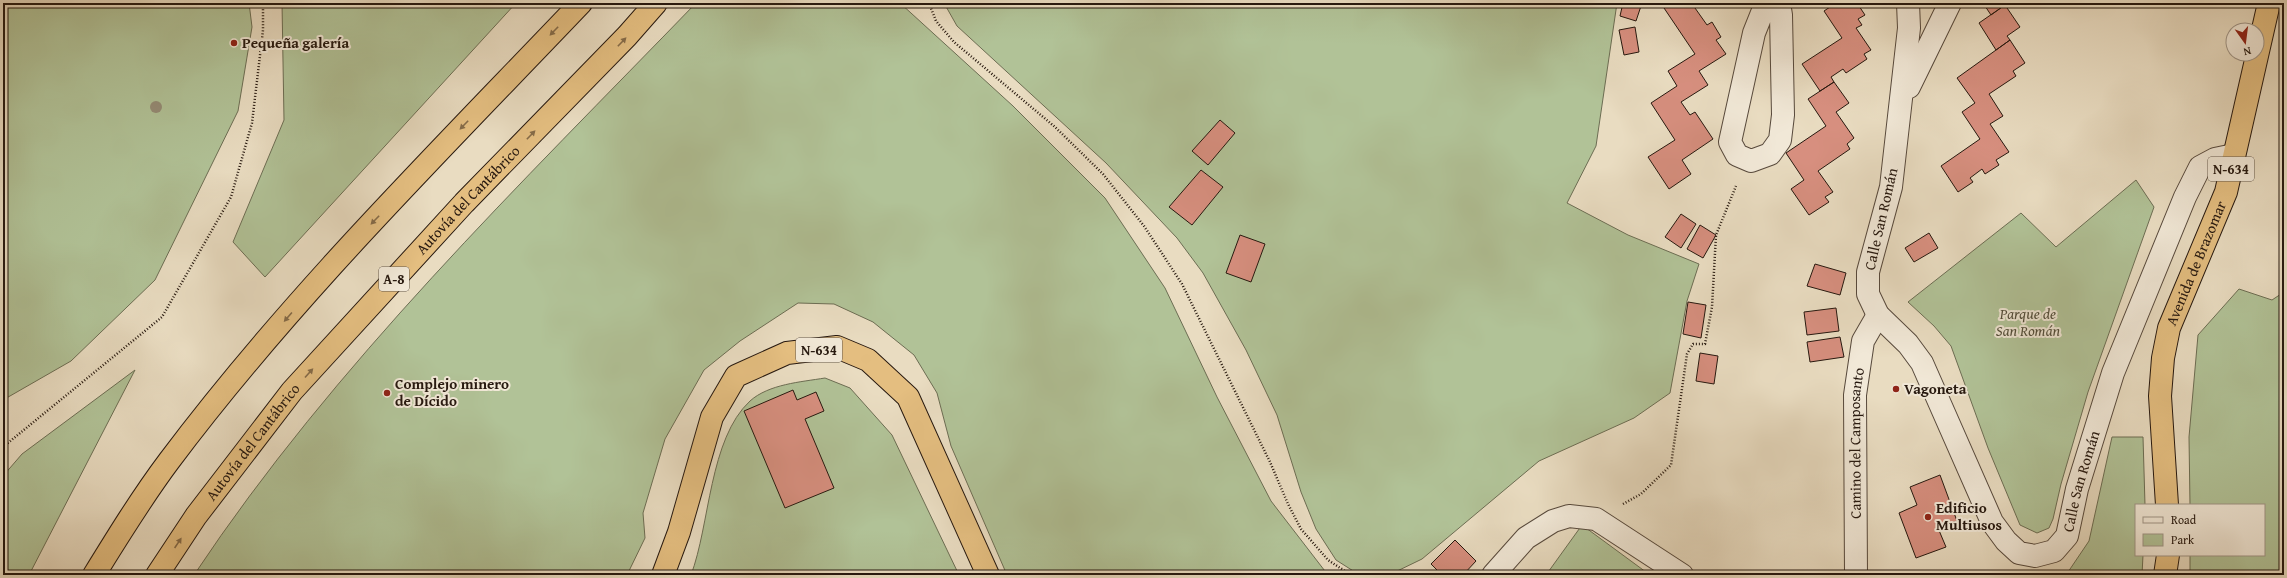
<svg xmlns="http://www.w3.org/2000/svg" width="2287" height="578" font-family="'Gentium Book Plus',serif">
<style>
.green{fill:#b1c297;stroke:#6c6d53}
.building{fill:#d78f7f;stroke:#26180f}
.lines{fill:none;stroke-linecap:round;stroke-linejoin:round}
.minor-casing{stroke:#57493c;stroke-width:24}
.trunk-casing{stroke:#26180f;stroke-width:24}
.motorway-casing{stroke:#26180f;stroke-width:24}
.path{stroke:#26180f;stroke-width:2.5;stroke-dasharray:1 2;stroke-linecap:butt}
.minor{stroke:#f1e8d7;stroke-width:22}
.trunk{stroke:#e4be80;stroke-width:22}
.motorway{stroke:#e4be80;stroke-width:22}
.tree{fill:#958c76}
.oneway{fill:#856b48}
.poi-dot{fill:#8f2418;stroke:#f1e8d7;stroke-width:1.5}
.labels{text-anchor:middle;stroke-width:4;stroke-linejoin:round;paint-order:stroke}
.shield{fill:#f1e8d7;stroke:#63564b;stroke-width:1}
.shield-label{font-size:14px;font-weight:bold;fill:#26180f}
.poi-label{font-size:15px;font-weight:bold;fill:#26180f;stroke:#f1e8d7;text-anchor:start}
.street-label{font-size:15px;fill:#26180f;stroke:#f1e8d7}
.park-label{font-size:15px;font-style:italic;fill:#504b38;stroke:#f1e8d7}
</style>
<rect width="100%" height="100%" fill="#e9dcc1"/>
<filter id="stains"><feTurbulence type="fractalNoise" baseFrequency=".005" numOctaves="4"/><feColorMatrix values="0 0 0 0 .2 0 0 0 0 .09 0 0 0 0 .02 0 0 0 .5 -.17"/></filter>
<radialGradient id="worn" r=".72"><stop offset=".6" stop-color="#630" stop-opacity="0"/><stop offset="1" stop-color="#630" stop-opacity=".3"/></radialGradient>
<path class="green" d="M3,3H249L252,27L238,111L155,280L71,361L3,400Z
M282,3H516L265,277L233,242L284,120Z
M696,3H900L1013,106L1105,198L1165,288L1217,397L1271,501L1328,575H1007L951,446L937,393L914,355L873,322L834,304L798,303L740,341L704,370L665,439L643,513L645,538L627,575H194C335,363 520,185 696,3Z
M944,3H1617L1596,146L1567,203L1628,235L1699,264L1687,301L1670,393L1634,418L1539,461L1422,559L1389,575L1358,574L1336,560L1316,529L1301,492L1277,415L1246,350L1203,273L1177,238L1106,163L957,26Z
M2136,180L2154,207L2088,392L2061,484L2053,519L2049,528L2037,533L2020,525L1988,448L1951,346L1934,326L1908,302L2021,213L2056,247Z
M2239,289L2272,300L2284,292V575H2190V555H2264V505H2190L2189,437L2198,335Z
M135,370L29,575H3V476L22,454Z
M825,378L850,388L892,435L959,575H691C710,525 709,439 750,401C769,384 801,382 825,378Z
M2112,437H2143L2145,505H2136V555H2143L2142,575H2066L2089,541Z
M1582,525L1650,575H1546Z"/>
<path class="building" d="M1623,3H1642L1636,21L1620,16Z
M1672,3H1702L1695,8L1707,25L1712,22L1721,37L1716,40L1726,54L1699,71L1708,85L1681,102L1690,115L1695,112L1713,139L1682,160L1691,174L1669,189L1648,157L1675,140L1651,103L1677,86L1668,71L1695,54L1664,8Z
M1836,3H1857L1865,15L1858,19L1862,25L1856,28L1871,50L1864,54L1867,59L1846,73L1843,69L1831,77L1834,82L1820,91L1802,64L1842,38L1824,11Z
M1983,3H2004L2005,5L1991,15Z
M2005,5L2020,27L2007,36L2010,40L1996,50L1979,23Z
M1635,27L1639,52L1624,55L1619,30Z
M2010,40L2025,63L2013,71L2016,76L1989,94L2003,116L1990,124L2009,152L1996,160L1999,165L1985,174L1982,169L1970,178L1973,182L1958,192L1941,166L1980,139L1962,112L1975,103L1957,78Z
M1834,82L1849,103L1836,112L1854,138L1847,144L1850,149L1818,171L1833,192L1825,197L1829,202L1809,215L1791,189L1804,180L1786,153L1826,126L1808,99Z
M1220,120L1235,133L1208,165L1192,151Z
M1201,170L1223,187L1192,225L1169,207Z
M1681,214L1696,224L1681,248L1665,237Z
M1700,225L1716,235L1703,258L1687,249Z
M1929,233L1938,248L1914,262L1905,248Z
M1240,235L1265,244L1251,282L1226,273Z
M1815,264L1846,273L1840,295L1807,286Z
M1688,302L1706,305L1701,338L1683,334Z
M1836,308L1839,331L1807,335L1804,312Z
M1840,337L1844,357L1810,362L1807,342Z
M1700,353L1718,356L1714,384L1696,381Z
M793,390L797,400L816,392L824,411L805,419L834,488L785,508L744,411Z
M1940,475L1957,521L1938,528L1946,547L1916,558L1899,513L1917,505L1910,487Z
M1455,540L1476,561L1463,575H1442L1431,564Z"/>
<g class="lines">
<defs>
<g id="minor">
<path d="M1766,3L1754,33L1730,142L1737,155L1751,161L1770,154L1780,140L1783,115L1781,15L1779,3"/>
<path id="s1" d="M1908,3L1909,28L1891,187L1868,272V294L1878,315L1908,344L1922,363L1992,522L2006,541L2019,553L2035,556L2054,551L2067,536L2077,489L2113,373L2185,197L2200,167L2215,159L2234,155"/>
<path d="M1909,87L1950,3"/>
<path d="M1493,575L1526,538L1553,521L1569,516L1596,519L1682,575"/>
<path id="s2" d="M1856,575L1855,395L1863,341L1878,315"/>
</g>
<g id="trunk">
<path id="s3" d="M2167,505L2160,396L2163,358L2169,328L2226,192L2269,3"/>
<path d="M663,575L679,532L712,417L736,376L787,353L837,347L868,360L908,397L988,575"/>
<path d="M2165,575L2168,555"/>
</g>
<g id="motorway">
<path d="M94,575C118,536 142,497 169,461C292,297 439,152 581,3"/>
<path id="s4" d="M157,575L196,516L292,391L464,203L627,36L656,3"/>
</g>
</defs>
<use href="#minor" class="minor-casing"/>
<use href="#trunk" class="trunk-casing"/>
<use href="#motorway" class="motorway-casing"/>
<path class="path" d="M929,3L936,21L954,42L1055,127L1103,174L1144,226L1182,284L1270,462L1288,504L1301,529L1328,560L1351,575
M3,447L162,317L231,197L252,123L263,30V3
M1623,504L1641,494L1671,465L1687,354L1693,344H1705L1712,307L1716,235L1736,186"/>
<use href="#minor" class="minor"/>
<use href="#trunk" class="trunk"/>
<use href="#motorway" class="motorway"/>
</g>
<circle class="tree" cx="156" cy="107" r="6"/>
<defs><path id="oneway-solid" d="M-6-.8H1V-3.2L6.5 0L1 3.2V.8H-6Z"/></defs>
<g class="oneway">
<use href="#oneway-solid" transform="translate(554 31) rotate(134)"/>
<use href="#oneway-solid" transform="translate(622 42) rotate(-46)"/>
<use href="#oneway-solid" transform="translate(464 125) rotate(134)"/>
<use href="#oneway-solid" transform="translate(531 135) rotate(-46)"/>
<use href="#oneway-solid" transform="translate(375 220) rotate(134)"/>
<use href="#oneway-solid" transform="translate(288 317) rotate(131)"/>
<use href="#oneway-solid" transform="translate(309 373) rotate(-48)"/>
<use href="#oneway-solid" transform="translate(178 543) rotate(-56)"/>
</g>
<g class="poi-dot">
<circle cx="234" cy="43" r="4"/>
<circle cx="1896" cy="389" r="4"/>
<circle cx="387" cy="393" r="4"/>
<circle cx="1928" cy="517" r="4"/>
</g>
<g class="labels">
<g class="shield">
<rect x="2208" y="157" width="46" height="24" rx="3"/>
<rect x="379" y="267" width="30" height="24" rx="3"/>
<rect x="796" y="338" width="46" height="24" rx="3"/>
</g>
<g class="shield-label">
<text x="2231" y="174">N-634</text>
<text x="394" y="284">A-8</text>
<text x="819" y="355">N-634</text>
</g>
<g class="poi-label">
<text x="242" y="48">Pequeña galería</text>
<text x="395" y="389">Complejo minero<tspan x="395" dy="17">de Dícido</tspan></text>
<text x="1904" y="394">Vagoneta</text>
<text x="1936" y="513">Edificio<tspan x="1936" dy="17">Multiusos</tspan></text>
</g>
<g class="street-label">
<text dy="5" stroke="none"><textPath href="#s4" startOffset="488">Autovía del Cantábrico</textPath></text>
<text transform="translate(1881 219) rotate(-77)" y="5">Calle San Román</text>
<text dy="5" stroke="none"><textPath href="#s3" startOffset="248">Avenida de Brazomar</textPath></text>
<text dy="5" stroke="none"><textPath href="#s4" startOffset="164">Autovía del Cantábrico</textPath></text>
<text dy="5" stroke="none"><textPath href="#s2" startOffset="132">Camino del Camposanto</textPath></text>
<text dy="5" stroke="none"><textPath href="#s1" startOffset="711">Calle San Román</textPath></text>
</g>
<g class="park-label">
<text x="2028" y="319">Parque de<tspan x="2028" dy="17">San Román</tspan></text>
</g>
</g>
<rect width="2287" height="578" fill="none" stroke="#e9dcc1" stroke-width="16"/>
<rect x="4" y="4" width="2279" height="570" fill="none" stroke="#26180f" stroke-width="2"/>
<rect x="8" y="8" width="2271" height="562" fill="none" stroke="#26180f"/>
<rect x="2135" y="504" width="130" height="52" fill="#f1e8d7" stroke="#a09587"/>
<rect x="2143" y="517" width="20" height="6" fill="#f1e8d7" stroke="#a09587"/>
<text x="2171" y="524" font-size="12" fill="#26180f">Road</text>
<rect x="2143" y="534" width="20" height="12" fill="#b1c297" stroke="#a09587"/>
<text x="2171" y="544" font-size="12" fill="#26180f">Park</text>
<g transform="translate(2245 42) rotate(166)"><circle r="19" fill="#f1e8d7" stroke="#a09587"/>
<path d="M0-3L7 15L0 10L-7 15Z" fill="#8f2418"/>
<text y="-6" font-size="11" font-weight="bold" text-anchor="middle" fill="#26180f">N</text>
</g>
<rect width="100%" height="100%" filter="url(#stains)"/>
<rect width="100%" height="100%" fill="url(#worn)"/>
</svg>
